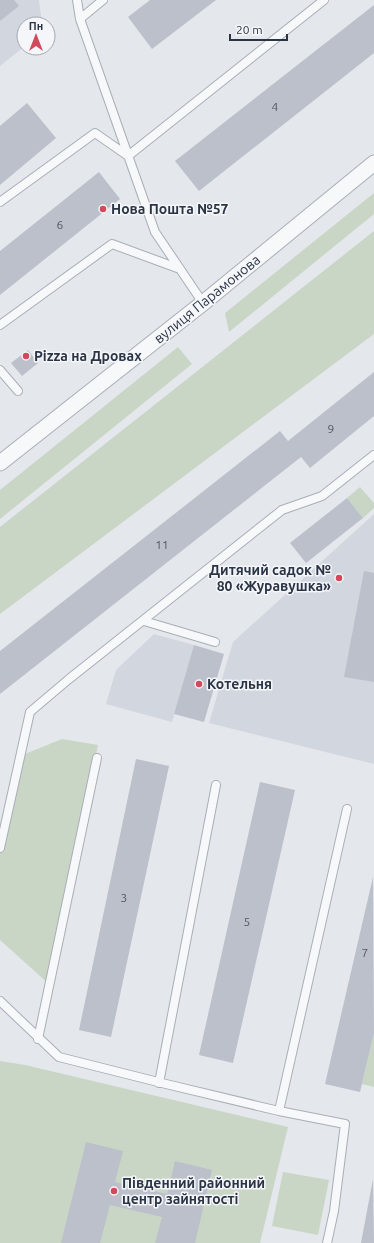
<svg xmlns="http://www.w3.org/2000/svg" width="374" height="1243" font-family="Ubuntu,sans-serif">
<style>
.built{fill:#d2d6de}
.green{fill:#c9d6c5}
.building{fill:#bbc0ca}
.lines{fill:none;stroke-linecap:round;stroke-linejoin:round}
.lane-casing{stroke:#a9aeb7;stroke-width:10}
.street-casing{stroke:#a9aeb7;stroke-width:17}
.lane{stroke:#f7f8fa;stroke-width:8}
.street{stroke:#f7f8fa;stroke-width:15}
.poi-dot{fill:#d1495b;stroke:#f4f6f9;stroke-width:1.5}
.labels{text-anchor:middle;stroke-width:3;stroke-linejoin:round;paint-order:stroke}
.number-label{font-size:12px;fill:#4f5766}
.poi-label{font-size:14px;font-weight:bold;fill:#2b3445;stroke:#f4f6f9;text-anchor:start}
.street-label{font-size:14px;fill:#2b3445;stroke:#f4f6f9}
</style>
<rect width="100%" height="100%" fill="#e4e7ec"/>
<path class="built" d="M0,0H39L42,24H24V47L0,66Z
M374,514V764L209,723L233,642Z
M154,634L194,645L172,722L106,704L116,670Z"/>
<path class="green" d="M374,193V214L229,332L225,313Z
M374,231V334L0,614V527Z
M178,347L192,364L0,519V490Z
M360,487L374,503V508L363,518L347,498Z
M62,739L98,745L50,985L0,940V848L20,756Z
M374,1033V1087L362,1084Z
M0,1061L25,1065L288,1127L260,1243H0Z
M283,1172L329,1180L318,1235L272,1226Z"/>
<path class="building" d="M0,0H14L19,6L0,21Z
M150,0H216L152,49L128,17Z
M374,5V53L199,191L175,161Z
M27,103L56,138L0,185V126Z
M99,172L120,199L0,295V251Z
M28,350L38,363L22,376L11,363Z
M374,372V416L310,468L301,457L0,694V651L280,431L288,441Z
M347,498L363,518L306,563L290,543Z
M364,571L374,573V682L344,677Z
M194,645L224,654L204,722L174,714Z
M136,759L169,766L111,1037L79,1030Z
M260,782L295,790L233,1063L199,1055Z
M373,877L374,1033L360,1092L325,1084Z
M86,1142L123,1151L115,1182L167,1194L175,1161L212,1170L195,1243H155L162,1217L110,1205L100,1243H61Z
M373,1179L374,1243H361Z"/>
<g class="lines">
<defs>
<path id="lane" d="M77,0L80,19L155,232L203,303
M80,19L103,0
M0,202L95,133L128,156L324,0
M0,325L112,244L180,269
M0,370L18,391
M144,621L215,642
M0,848L30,712L69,679L282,510L322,496L374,455
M0,1001L59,1057L166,1084L279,1111L345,1124L334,1211L327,1243
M38,1039L97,758
M159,1083L216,785
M279,1111L347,809"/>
<path id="street" d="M0,463L203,303L374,163"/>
</defs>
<use href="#lane" class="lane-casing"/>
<use href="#street" class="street-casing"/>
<use href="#lane" class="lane"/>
<use href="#street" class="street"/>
</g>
<g class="poi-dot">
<circle cx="103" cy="209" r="4"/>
<circle cx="26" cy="356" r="4"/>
<circle cx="339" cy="578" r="4"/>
<circle cx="199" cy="684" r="4"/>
<circle cx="114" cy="1191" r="4"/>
</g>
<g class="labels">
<g class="number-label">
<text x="275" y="111">4</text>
<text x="60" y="229">6</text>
<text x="331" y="433">9</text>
<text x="162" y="549">11</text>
<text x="124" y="902">3</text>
<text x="247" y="926">5</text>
<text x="365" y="957">7</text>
</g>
<g class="poi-label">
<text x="111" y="214">Нова Пошта №57</text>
<text x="34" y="361">Pizza на Дровах</text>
<text x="331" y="575" text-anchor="end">Дитячий садок №<tspan x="331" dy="16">80 «Журавушка»</tspan></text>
<text x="207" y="689">Котельня</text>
<text x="122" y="1188">Південний районний<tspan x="122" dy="16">центр зайнятості</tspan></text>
</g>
<g class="street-label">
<text transform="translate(207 299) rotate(-39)" y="5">вулиця Парамонова</text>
</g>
</g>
<g transform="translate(36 36)"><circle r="19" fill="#f4f6f9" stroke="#a4a8b1"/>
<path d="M0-3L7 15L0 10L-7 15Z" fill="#d1495b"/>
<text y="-6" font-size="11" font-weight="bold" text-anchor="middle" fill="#2b3445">Пн</text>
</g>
<path d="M230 34v6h57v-6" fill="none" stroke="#2b3445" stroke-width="2"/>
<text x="236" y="34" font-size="12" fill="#2b3445" stroke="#f4f6f9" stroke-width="3" paint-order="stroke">20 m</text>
</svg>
